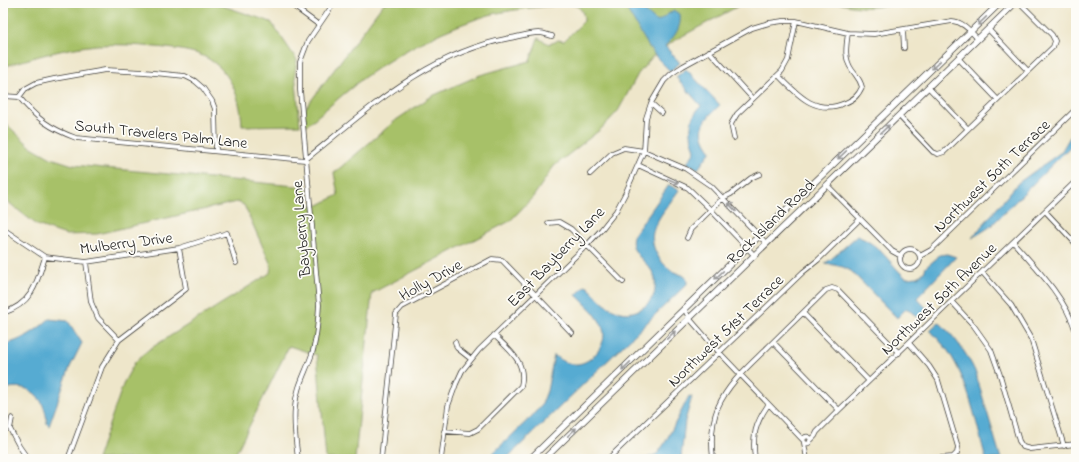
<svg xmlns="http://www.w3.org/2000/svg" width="1079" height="462" font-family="'Indie Flower',sans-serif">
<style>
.green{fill:#a7c168;stroke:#626e42}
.water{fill:#57abd2;stroke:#3a6477}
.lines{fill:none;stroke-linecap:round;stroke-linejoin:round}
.street-casing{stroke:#3c3a36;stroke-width:5.5}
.secondary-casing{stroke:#3c3a36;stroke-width:7}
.street{stroke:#fff;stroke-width:4}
.secondary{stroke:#fff;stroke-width:5.5}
.oneway{stroke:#999}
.labels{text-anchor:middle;stroke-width:3.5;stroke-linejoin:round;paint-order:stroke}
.street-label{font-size:16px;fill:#1c1c1c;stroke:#fdfcf7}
</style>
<rect width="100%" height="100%" fill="#fdfcf7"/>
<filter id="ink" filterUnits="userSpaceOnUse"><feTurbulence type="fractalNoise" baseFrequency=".025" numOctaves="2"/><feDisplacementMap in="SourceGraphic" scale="8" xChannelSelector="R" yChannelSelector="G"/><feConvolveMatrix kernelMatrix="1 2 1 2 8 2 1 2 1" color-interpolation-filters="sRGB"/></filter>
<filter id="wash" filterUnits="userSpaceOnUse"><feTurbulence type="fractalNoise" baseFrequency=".012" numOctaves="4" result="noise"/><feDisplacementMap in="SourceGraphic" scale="16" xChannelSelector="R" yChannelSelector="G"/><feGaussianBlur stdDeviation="0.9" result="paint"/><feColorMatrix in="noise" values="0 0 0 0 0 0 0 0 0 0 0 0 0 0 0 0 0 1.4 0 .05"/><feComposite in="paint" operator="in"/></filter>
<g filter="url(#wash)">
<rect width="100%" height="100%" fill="#eee6ca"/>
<path class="green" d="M3,3H214L271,22L297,60L295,72L300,125L242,126C241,93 226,60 191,52C179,49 167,48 155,47C136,45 116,44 97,45C65,48 34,57 3,67Z
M384,3H744L675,40L653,56L638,74L618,111L601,129L554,166L533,197L510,221L372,293L355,459H326L317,355L289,346L233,459H97L124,382L135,362L148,350L270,273L271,265L244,205L237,202L97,234L66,235L37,225L3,198V121L30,146L51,158L73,165L306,187L308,207L319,205L338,195L334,173L396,120L432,96L480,75L530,61L538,38L549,44L555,42L558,40L564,41L584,21C584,0 565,4 550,6C530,8 509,10 489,15C446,28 406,48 369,74C361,79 353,87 345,93C332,104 319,115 306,126L304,110Z
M838,3H906C882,7 862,10 838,3Z"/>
<path class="water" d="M623,3H637L640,7L657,22C664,18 666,14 674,11L680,14C682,28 674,37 665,46L680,63L670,71L657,58L649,47Z
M686,69L720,105C703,121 695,130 711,151L698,169L687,163L694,153L695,150C689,134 688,119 701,106L676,77Z
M1076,133V141L990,227L972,238L1018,183L1061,152L1070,137Z
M669,185L679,190C671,202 656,219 653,232C650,247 660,264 673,271C676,274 684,274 686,278C687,280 687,282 687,284L506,459H487L532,416L542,404L547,391L554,355C560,359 565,364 573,364C590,366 608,345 603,329C599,315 585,304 576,295L585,286L588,287C595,294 603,305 613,309C621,313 627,314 636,311C644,308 648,304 652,298C655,294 655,290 655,286C659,264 627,258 633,236Z
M857,236C881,245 889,263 906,278L918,277L924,272L926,267L937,258L939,255L947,254L956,257L917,298L930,312L921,321L908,309H906L897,318L851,271L843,267L825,263L830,260Z
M49,319L68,321L82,343L70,367L49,426L47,424C47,413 42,397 31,391C23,386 12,387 3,389V345C22,340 35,332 49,319Z
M939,322C954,336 966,352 975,371L1001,459H986C976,423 969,382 948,351C943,344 936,337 930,330Z
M689,396L692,397L685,421L681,458L679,459H645L657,454L665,443Z"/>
</g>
<g filter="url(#ink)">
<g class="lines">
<defs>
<path id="street" d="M289,3L319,25
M988,29L1028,71
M903,30L904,48
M709,51L752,98
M958,58L998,100
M778,75C797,94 815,116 845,103C854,99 858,96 862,87C860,79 857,77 852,70C844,59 846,47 848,33
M928,87L968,129
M3,96L19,97C37,119 49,128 76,138L305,160C370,108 426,54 510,38C518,37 532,32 540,33C544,33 548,35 552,36
M19,97L25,89L36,83L54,79L105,70L144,72L185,76L195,81L203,88L212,101L215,109L216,151
M651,103L662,113
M899,116L933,152L938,154L944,152L1053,47L1055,41L1052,35L1020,3
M734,138L731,124L737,114L782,71L788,60L796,21
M638,165L688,188L711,210L754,255
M590,174L612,153L624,148L644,151L686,169L711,186L766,243
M827,185L892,251L901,256
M1045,211L1076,244
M548,223L559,222L571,229L623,282
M3,229L45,257L86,262L179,248L227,233L236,263
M687,238L691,229L723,198L731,194L751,178L760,174
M1013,242C1037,269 1065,297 1076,332
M900 259a10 10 0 1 1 20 0a10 10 0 1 1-20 0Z
M920,256L931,250L1076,109
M86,262L91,302L98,318L119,340
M982,272L1011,305L1031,339L1064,446
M952,302L974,326L991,350L1000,375L1019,441L1023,447L1030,449L1076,444
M684,308L689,318L717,350L803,440
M3,313C32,304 37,283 45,257
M803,313L869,381
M455,342L457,348L471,359
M773,342L839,410
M909,343L929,366L938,380L958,447L957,453L953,457L929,459
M12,418L10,429L19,446L28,459
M444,431L470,433L478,429L521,386C527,362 509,350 494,335
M803.5 440a3.5 3.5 0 1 1 7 0a3.5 3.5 0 1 1-7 0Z
M810,441L815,436L817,432L839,410L1076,181
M804,443L807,459
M68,459L102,367L119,340L186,289L179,248
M298,459C296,442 293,424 295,407C296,388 306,372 312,354C317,338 318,322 319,305L300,90V62L308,41L334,3
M381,459L396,314L402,307L492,259L502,260L572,333
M441,459L448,406L456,384L462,371L479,350L587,245L601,230L616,211L625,194L644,151L646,118L651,103L664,81L671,74L683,66L752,28L769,23L783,21H796L848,33L874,34L952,21C964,22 970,31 978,39
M608,459L803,272L818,260L860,219
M713,459C711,442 711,424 718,407C729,382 750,365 769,346C788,327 807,309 826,290L832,288L838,290L899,353
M755,459C752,436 755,424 768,405"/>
<path id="secondary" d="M530,459L759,236L1000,3
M544,459L1015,3"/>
</defs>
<use href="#street" class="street-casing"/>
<use href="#secondary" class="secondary-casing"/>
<use href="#street" class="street"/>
<use href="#secondary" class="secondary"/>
</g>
<defs><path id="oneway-shaft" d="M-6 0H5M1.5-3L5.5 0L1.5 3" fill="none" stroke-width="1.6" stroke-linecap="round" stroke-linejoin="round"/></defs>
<g class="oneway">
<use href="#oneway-shaft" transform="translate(982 21) rotate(136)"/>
<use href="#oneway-shaft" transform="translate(936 65) rotate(136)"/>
<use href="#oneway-shaft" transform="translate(885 129) rotate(-44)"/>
<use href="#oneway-shaft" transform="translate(842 155) rotate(136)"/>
<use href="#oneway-shaft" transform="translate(673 181) rotate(23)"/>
<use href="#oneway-shaft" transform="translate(732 207) rotate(-133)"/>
<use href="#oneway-shaft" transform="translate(719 275) rotate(136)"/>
<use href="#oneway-shaft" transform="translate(671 335) rotate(-44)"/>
<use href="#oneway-shaft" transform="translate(626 366) rotate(136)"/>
<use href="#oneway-shaft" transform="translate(572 432) rotate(-44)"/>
</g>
</g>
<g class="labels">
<g class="street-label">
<text transform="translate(161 133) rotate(6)" y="6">South Travelers Palm Lane</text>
<text transform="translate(991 175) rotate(-44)" y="6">Northwest 50th Terrace</text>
<text transform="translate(770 221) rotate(-44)" y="6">Rock Island Road</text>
<text transform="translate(300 229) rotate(-95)" y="6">Bayberry Lane</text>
<text transform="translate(126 242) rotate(-7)" y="6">Mulberry Drive</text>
<text transform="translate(555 256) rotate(-46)" y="6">East Bayberry Lane</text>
<text transform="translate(430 279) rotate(-29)" y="6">Holly Drive</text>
<text transform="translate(938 298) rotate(-44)" y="6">Northwest 50th Avenue</text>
<text transform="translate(725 330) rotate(-44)" y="6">Northwest 51st Terrace</text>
</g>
</g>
<rect width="1079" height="462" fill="none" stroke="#fdfcf7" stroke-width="16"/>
</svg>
